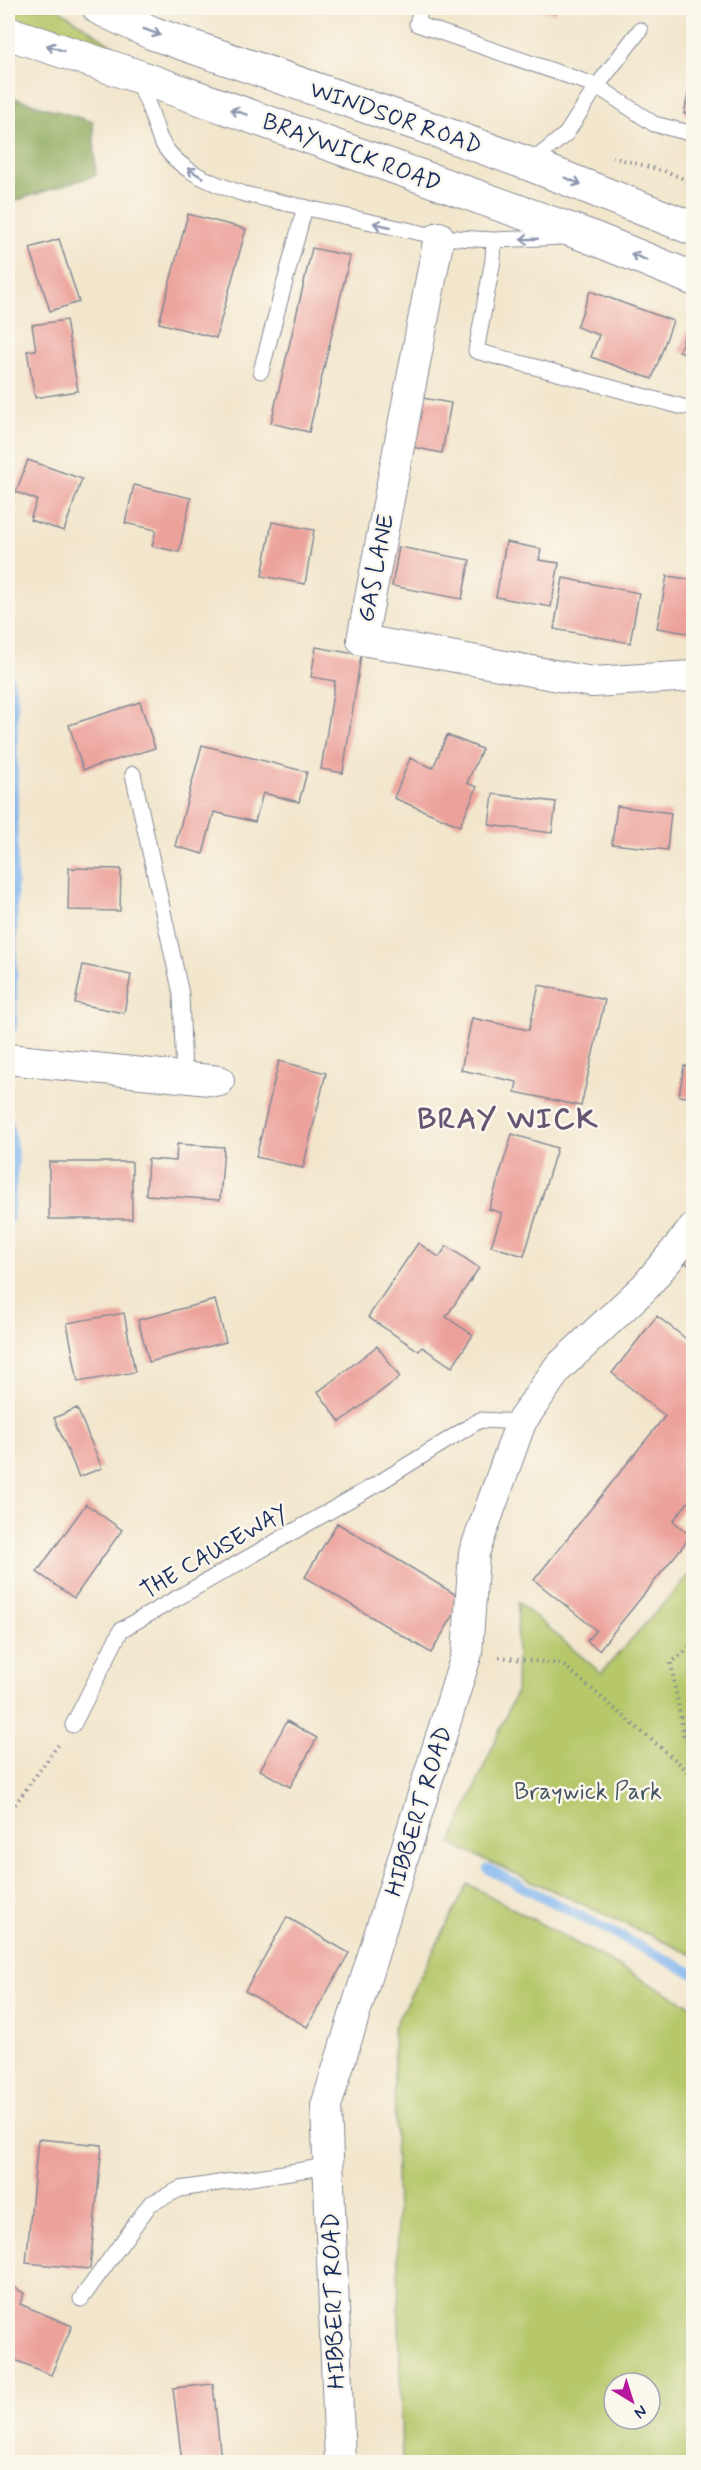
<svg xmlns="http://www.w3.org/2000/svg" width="701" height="2470" font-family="Mynerve,sans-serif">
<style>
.green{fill:#b6c86b;stroke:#687c64;stroke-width:1.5;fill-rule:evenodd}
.forest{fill:#90ac5f;stroke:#566e5e;stroke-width:1.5}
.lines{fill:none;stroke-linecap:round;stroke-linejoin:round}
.stream{stroke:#81b6ef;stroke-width:10}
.building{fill:#eca29b}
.lane-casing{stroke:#868a95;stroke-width:17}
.street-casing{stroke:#868a95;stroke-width:32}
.primary-casing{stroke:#868a95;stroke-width:35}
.path{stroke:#868a95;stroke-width:4;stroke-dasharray:1.5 4.5;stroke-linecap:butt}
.lane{stroke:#fff;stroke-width:15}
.street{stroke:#fff;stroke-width:30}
.primary{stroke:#fff;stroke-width:33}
.oneway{stroke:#8d97ae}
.labels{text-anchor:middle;stroke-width:5;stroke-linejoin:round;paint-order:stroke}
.street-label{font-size:24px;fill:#1b2f5e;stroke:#fbf7ec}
.park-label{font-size:24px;fill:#425561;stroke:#fbf7ec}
.district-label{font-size:30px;font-weight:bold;letter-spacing:1.5px;fill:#645773;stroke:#fbf7ec}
</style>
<rect width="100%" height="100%" fill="#fbf7ec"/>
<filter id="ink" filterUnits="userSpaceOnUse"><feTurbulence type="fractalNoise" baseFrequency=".0167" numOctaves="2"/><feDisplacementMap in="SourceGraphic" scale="12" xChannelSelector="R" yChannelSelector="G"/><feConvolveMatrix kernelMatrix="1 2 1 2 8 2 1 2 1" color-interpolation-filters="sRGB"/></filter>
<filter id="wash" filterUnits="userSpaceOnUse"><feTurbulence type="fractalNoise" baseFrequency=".008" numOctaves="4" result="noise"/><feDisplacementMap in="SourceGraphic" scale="24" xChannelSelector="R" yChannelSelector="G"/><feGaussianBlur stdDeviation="1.35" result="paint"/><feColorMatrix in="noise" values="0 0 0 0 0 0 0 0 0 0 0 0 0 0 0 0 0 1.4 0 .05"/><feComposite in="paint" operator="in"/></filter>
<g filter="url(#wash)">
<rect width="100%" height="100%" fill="#f2e6cc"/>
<path class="green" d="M8,8H57L124,53L8,17Z
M693,1571V1955L451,1844L516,1692L518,1602L601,1673Z
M468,1884L693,2007V2462H402L393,2029ZM614,2383H650V2419H614Z"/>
<path class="forest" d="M8,96L93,122L96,175L8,203Z"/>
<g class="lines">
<path class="stream" d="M8,677L13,700L12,1028
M8,1123L14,1158L8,1220
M488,1869L694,1974"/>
</g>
<g id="blocks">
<path class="building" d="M532,8H557L555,13Z
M692,75H694V116L684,114Z
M188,214L246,229L216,338L159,323Z
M59,239L79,302L50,311L30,248Z
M312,248L350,256L309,432L271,423Z
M590,291L673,321L652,379L591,357L599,335L577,327Z
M66,320L78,391L35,398L27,351L36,350L32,325Z
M688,328L694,330V356L679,351Z
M417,397L451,403L442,453L407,446Z
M28,460L82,479L64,531L30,520L37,500L16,492Z
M134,485L191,498L179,552L152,546L156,530L125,523Z
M272,522L314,530L305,584L262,576Z
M506,542L541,549L539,560L559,563L551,607L496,597Z
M399,547L470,560L462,599L392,586Z
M667,576L694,580V634L657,628Z
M563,578L639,593L630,643L554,629Z
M316,647L361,655L343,773L321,769L335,681L311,677Z
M140,702L155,748L83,770L69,725Z
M447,735L482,749L467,783L477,787L460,826L394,798L410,758L433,768Z
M202,745L307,772L299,802L263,793L255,822L214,812L203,854L175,846Z
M493,794L556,802L552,833L489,825Z
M617,806L671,813L667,850L612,844Z
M69,868L121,869L120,911L68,910Z
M83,965L131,975L124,1013L75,1003Z
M539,985L605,1000L581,1106L515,1092L517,1082L461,1070L472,1018L529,1030Z
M279,1061L326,1073L303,1168L256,1157Z
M684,1066L694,1067V1098L679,1096Z
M512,1134L557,1148L524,1256L491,1246L502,1213L489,1209Z
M177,1144L224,1147L220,1200L146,1195L148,1159L176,1161Z
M49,1162H132V1219H49Z
M418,1243L439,1257L447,1246L479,1268L446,1317L473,1335L452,1367L422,1347L419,1351L368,1317Z
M694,1244V1270L681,1259Z
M215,1300L226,1342L149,1362L138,1320Z
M124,1313L135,1372L78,1382L67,1323Z
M657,1316L694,1345V1495L673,1521L691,1536L599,1650L587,1641L596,1630L534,1580L665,1416L612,1373Z
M377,1346L400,1377L340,1422L318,1392Z
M77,1408L102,1468L79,1477L54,1418Z
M86,1504L122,1530L74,1598L37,1572Z
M337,1523L463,1599L431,1653L305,1577Z
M287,1721L317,1738L290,1787L260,1770Z
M287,1917L349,1953L307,2027L245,1991Z
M38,2139L102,2145L90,2269L26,2263Z
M8,2285L24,2293L20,2304L72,2326L51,2375L8,2357Z
M213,2384L221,2460L182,2462L173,2388Z"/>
</g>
</g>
<g filter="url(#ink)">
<use href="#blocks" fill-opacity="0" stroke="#868a95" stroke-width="1.5"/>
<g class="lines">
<defs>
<path id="lane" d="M421,8L417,24L597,86L654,124L694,134
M135,80C147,96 151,113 157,131C169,168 211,183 244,194L439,237L494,240L564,237
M529,164L566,134L597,86L640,30
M494,240L493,260L476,351L683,407
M261,371L305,207
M133,774L181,994L184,1077
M73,1725L121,1630L377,1484L480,1420L521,1422
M81,2299L150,2204L180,2189L328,2166"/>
<path id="street" d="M439,237L362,640L592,682L694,676
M8,1059L219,1081
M340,2462L326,2106L467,1653L474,1553L521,1422L558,1368L645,1287L694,1228"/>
<path id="primary" d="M99,8L152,33L426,127L529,164L694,229
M8,33L131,74L397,168L588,236L694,279"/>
</defs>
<use href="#lane" class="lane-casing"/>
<use href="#street" class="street-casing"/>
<use href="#primary" class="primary-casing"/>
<path class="path" d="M612,157L668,172L694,184
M694,1644L671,1663L684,1738L694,1744
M499,1657L562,1664L694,1776
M8,1814L58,1745"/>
<use href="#lane" class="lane"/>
<use href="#street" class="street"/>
<use href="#primary" class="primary"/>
</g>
<defs><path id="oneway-shaft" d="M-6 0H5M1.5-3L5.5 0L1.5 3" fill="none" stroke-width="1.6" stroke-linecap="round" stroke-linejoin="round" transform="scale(1.5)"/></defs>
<g class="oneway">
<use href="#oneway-shaft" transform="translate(152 32) rotate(21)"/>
<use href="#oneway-shaft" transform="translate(55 48) rotate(-161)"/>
<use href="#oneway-shaft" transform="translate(239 112) rotate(-161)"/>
<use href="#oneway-shaft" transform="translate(195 173) rotate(-148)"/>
<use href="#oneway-shaft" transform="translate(573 181) rotate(22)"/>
<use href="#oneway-shaft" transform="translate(382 225) rotate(-167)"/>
<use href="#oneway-shaft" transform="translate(529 239) rotate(178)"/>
<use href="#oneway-shaft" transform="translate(639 257) rotate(-158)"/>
</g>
</g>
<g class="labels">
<g class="street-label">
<text transform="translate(396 117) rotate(19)" y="8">WINDSOR ROAD</text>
<text transform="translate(352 152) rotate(20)" y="8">BRAYWICK ROAD</text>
<text transform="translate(375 568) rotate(-79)" y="8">GAS LANE</text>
<text transform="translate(214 1551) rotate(-30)" y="8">THE CAUSEWAY</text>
<text transform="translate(418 1811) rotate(-73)" y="8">HIBBERT ROAD</text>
<text transform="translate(333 2301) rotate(-92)" y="8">HIBBERT ROAD</text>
</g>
<g class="park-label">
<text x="588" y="1799">Braywick Park</text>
</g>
<g class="district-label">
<text x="508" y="1128">BRAY WICK</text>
</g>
</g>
<rect width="701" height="2470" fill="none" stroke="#fbf7ec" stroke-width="30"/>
<g transform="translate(632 2401) rotate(142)"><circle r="28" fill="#fbf7ec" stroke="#a1a7b3" stroke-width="1.5"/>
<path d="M0-4.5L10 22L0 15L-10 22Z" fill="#b5179e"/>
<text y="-9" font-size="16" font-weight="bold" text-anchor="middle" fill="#1b2f5e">N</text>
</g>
</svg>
